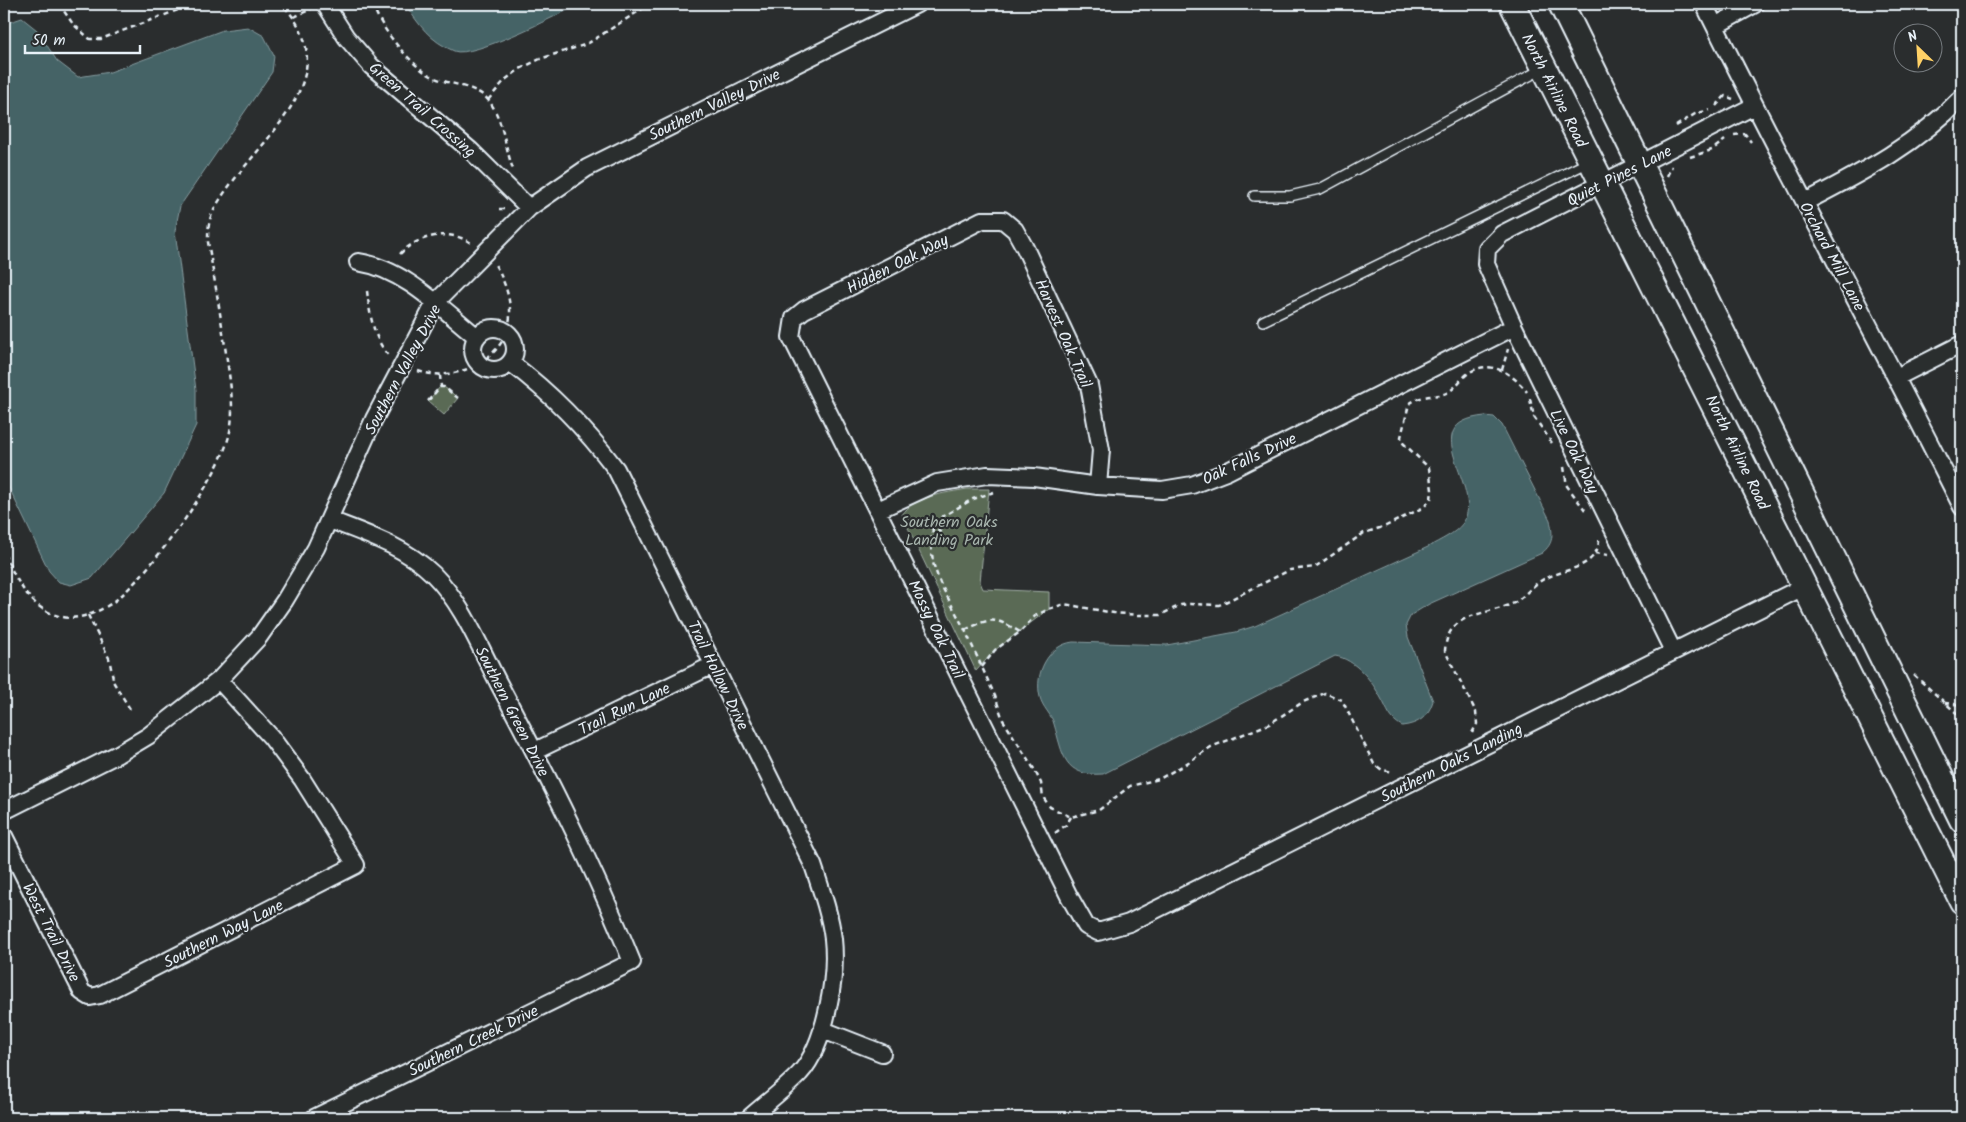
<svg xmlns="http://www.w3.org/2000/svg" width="1966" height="1122" font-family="Kalam,sans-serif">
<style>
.green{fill:#5a6b54;stroke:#a1aea6}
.water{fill:#456366;stroke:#869ca0}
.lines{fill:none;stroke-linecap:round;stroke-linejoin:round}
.service-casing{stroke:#e8f1f8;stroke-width:12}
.minor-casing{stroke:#e8f1f8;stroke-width:20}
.secondary-casing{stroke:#e8f1f8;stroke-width:28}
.path{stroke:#e8f1f8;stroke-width:2.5;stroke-dasharray:5 4;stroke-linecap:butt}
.service{stroke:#2a2d2e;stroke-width:9}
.minor{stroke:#2a2d2e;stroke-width:16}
.secondary{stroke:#2a2d2e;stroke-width:24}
.labels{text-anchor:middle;stroke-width:4.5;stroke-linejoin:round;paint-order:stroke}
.street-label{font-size:16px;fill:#e8f1f8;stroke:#2a2d2e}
.park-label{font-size:16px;fill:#a8b5ae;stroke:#2a2d2e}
</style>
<rect width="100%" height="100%" fill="#2a2d2e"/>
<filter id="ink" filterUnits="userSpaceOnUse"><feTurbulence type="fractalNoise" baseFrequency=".02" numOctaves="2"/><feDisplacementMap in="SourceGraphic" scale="10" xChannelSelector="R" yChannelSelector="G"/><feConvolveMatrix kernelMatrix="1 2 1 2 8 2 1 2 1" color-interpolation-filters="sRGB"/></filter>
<g filter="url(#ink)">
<path class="green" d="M440,387H444L458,398L444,415L428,401Z
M967,489H989L980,582L983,589L1049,592V609L995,650L976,671L902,515C914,496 946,493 967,489Z"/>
<path class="water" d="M405,4H580C559,14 472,59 454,51C430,41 419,25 405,4Z
M22,18L37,30L57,61L78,77L110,72L223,30L248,27L264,36L274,56L272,72L180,206L175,231L196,390V425L164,493L92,578L71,585L59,582L49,571L4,477V24Z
M1485,416L1494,417L1502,425L1550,520C1553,535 1554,543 1542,553L1429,604L1411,615L1406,625L1408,637L1433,701C1428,717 1419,724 1402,726C1389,719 1388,710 1381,698C1372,681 1355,659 1335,656L1103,774C1063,777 1063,754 1054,724C1052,715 1042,707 1040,697C1034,674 1048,645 1073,642L1167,645L1236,632L1255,626L1428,547C1440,540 1455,534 1463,523C1486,488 1411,423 1485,416Z"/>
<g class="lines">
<defs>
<path id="service" d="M1254,196H1290L1320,189L1544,68
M1263,321L1591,161"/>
<path id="minor" d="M325,4L346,37L371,66L470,150L529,208
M1704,4C1787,173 1878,339 1962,507
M1715,26L1755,4
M1805,202C1863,172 1916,145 1962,97
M358,262C404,269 441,308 477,337
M473 349a21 21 0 1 1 42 0a21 21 0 1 1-42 0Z
M511,363C552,394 585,428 616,469L813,865C821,889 830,914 833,939C837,976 826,1044 800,1073C785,1089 766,1103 749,1118
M1897,377L1962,344
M1098,486L1101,450L1089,385L1025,248L1015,230L1003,220H982L804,310L794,318L791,337L1069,896L1086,926L1098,932L1129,923L1803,587
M878,510L937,483L987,475L1034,477L1098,486L1162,490L1192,485L1226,472L1514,327
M1673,651L1514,327L1486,264L1487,249L1502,234L1754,106
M535,751L713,665
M4,811L118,754L148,736L219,680L259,637L285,600L316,548L374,419L435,303L529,208L587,168L917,4
M4,836L82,992L90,997L100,995L356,865L302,779L271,737L219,680
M823,1030L882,1053
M314,1118L632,962C594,867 547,775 499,684C480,648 463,604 433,574C404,546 366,534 330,520"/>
<path id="secondary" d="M1512,4C1662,303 1813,601 1962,901
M1561,4L1962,820"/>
</defs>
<use href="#service" class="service-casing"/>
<use href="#minor" class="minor-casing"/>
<use href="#secondary" class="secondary-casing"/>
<path class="path" d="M59,4L73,24L90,39H101L194,4
M373,4C378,26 412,67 433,77C449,85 477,85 489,101C503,119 505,148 513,169
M294,17L311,9
M488,100L505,80L520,69L540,59L587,44L650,4
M1716,106L1725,96L1733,99
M1676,126L1695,114L1709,110
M1734,135L1745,134L1751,142
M1690,157L1712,150L1725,140
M1667,176L1672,166
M499,209H505
M400,254C417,236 449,228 471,243
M367,291C370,315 373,338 389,356
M1502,370L1508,349
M418,371C437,377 456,375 474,366C518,343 518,302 494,263
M440,375L441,387
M1530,399L1534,417L1552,443
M428,401L440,387H444L458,398
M1564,467L1567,486L1585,510
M994,492L973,499L940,518L933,528L931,543L933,563L940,583L965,630L995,696L1003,720L1034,769L1041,783L1043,797L1050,807L1071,817L1099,810L1130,786L1159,779L1184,765L1211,747L1269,724L1303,702L1325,693L1342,700L1374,764L1382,770L1394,772
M904,516L944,533
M1595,553L1608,555
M4,554C17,581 31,611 63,617C83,621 108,608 122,595C155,565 218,480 229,436C236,407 229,376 225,346C220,311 214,277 208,242C208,232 208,221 213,212C244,148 356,82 282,4
M88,615L109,658L114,683L130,709
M965,630C992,617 994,617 1020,632
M982,667L995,650L1020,632L1035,616L1049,609L1064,604L1114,613L1139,615H1160L1181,605L1190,604L1219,605L1290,570L1315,567L1364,533L1386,526L1424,507L1431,499L1432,490L1429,468L1402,442L1401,437L1409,404C1425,392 1438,399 1450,391C1457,386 1462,377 1470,372C1492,359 1514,375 1527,392
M1914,675L1962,718
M1945,703L1962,705
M1472,733L1477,724L1476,712L1445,651C1447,611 1485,616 1512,604C1522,599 1529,589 1539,582C1559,568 1600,571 1599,537
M1055,833L1066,825L1071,817"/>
<use href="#service" class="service"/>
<use href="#minor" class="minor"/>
<use href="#secondary" class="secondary"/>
</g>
</g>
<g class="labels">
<g class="street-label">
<text transform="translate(1555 90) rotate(63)" y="6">North Airline Road</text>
<text transform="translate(714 104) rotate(-26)" y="6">Southern Valley Drive</text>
<text transform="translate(423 109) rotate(41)" y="6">Green Trail Crossing</text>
<text transform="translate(1619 175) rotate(-27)" y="6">Quiet Pines Lane</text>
<text transform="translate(1833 256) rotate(62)" y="6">Orchard Mill Lane</text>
<text transform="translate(897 263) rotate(-27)" y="6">Hidden Oak Way</text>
<text transform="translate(1064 333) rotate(66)" y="6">Harvest Oak Trail</text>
<text transform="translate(402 369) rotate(-62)" y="6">Southern Valley Drive</text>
<text transform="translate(1575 451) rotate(64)" y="6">Live Oak Way</text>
<text transform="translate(1738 452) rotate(64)" y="6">North Airline Road</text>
<text transform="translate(1249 458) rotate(-25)" y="6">Oak Falls Drive</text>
<text transform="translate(937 629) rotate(64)" y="6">Mossy Oak Trail</text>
<text transform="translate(719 675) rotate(64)" y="6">Trail Hollow Drive</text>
<text transform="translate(624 708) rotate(-26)" y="6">Trail Run Lane</text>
<text transform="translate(513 711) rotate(63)" y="6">Southern Green Drive</text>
<text transform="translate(1451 762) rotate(-27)" y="6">Southern Oaks Landing</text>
<text transform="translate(52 932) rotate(63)" y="6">West Trail Drive</text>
<text transform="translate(223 933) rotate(-27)" y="6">Southern Way Lane</text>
<text transform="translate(473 1040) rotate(-26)" y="6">Southern Creek Drive</text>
</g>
<g class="park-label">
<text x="949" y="527">Southern Oaks<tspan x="949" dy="18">Landing Park</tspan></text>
</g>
</g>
<rect width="1966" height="1122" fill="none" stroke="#2a2d2e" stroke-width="20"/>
<rect x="10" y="10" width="1946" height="1102" fill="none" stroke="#e8f1f8" stroke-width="2" filter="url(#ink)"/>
<g transform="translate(1918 48) rotate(335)"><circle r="24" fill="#2a2d2e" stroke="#767b7f"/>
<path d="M0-4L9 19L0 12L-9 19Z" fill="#ffd166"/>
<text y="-8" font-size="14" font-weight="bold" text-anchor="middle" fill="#e8f1f8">N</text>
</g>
<path d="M25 45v8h115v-8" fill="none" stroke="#e8f1f8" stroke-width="2.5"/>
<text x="32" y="45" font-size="15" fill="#e8f1f8" stroke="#2a2d2e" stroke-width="4" paint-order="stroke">50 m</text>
</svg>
